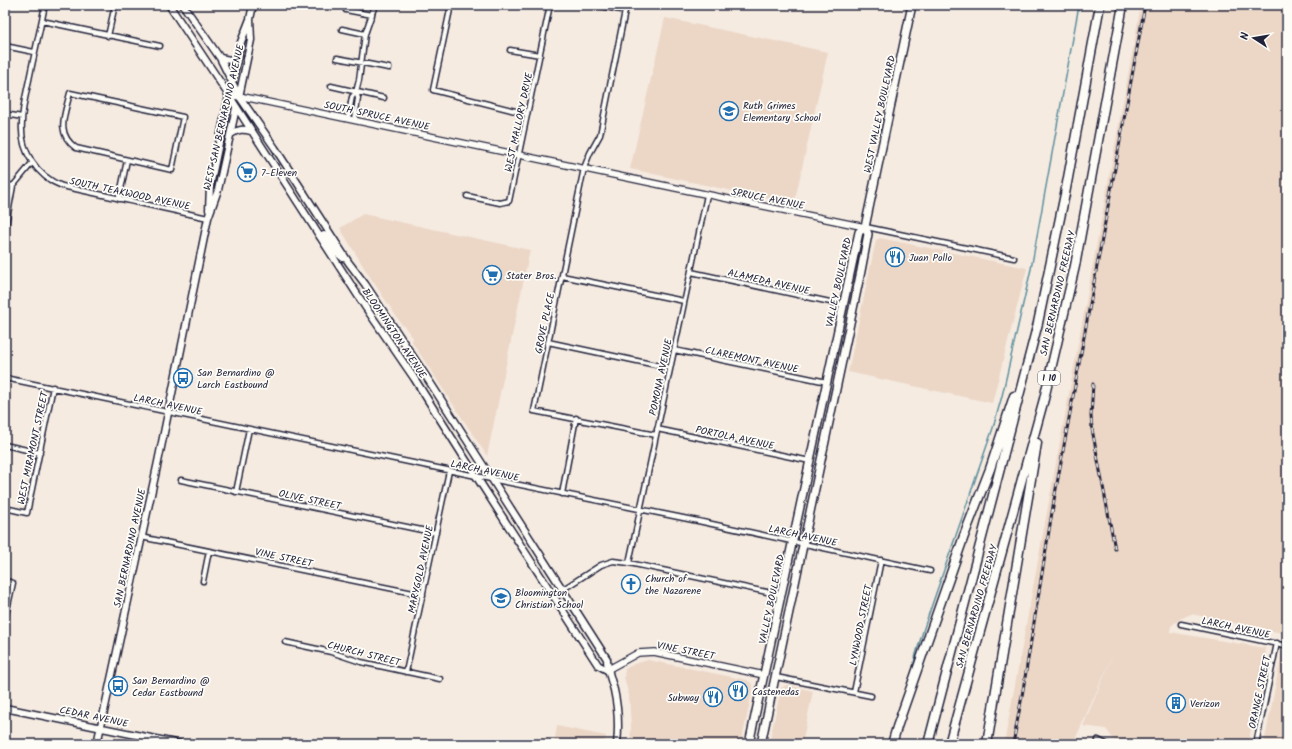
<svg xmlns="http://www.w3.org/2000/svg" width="1292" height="749" font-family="Kalam,sans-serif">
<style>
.built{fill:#ecd7c7}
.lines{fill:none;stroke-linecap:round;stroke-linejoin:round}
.stream{stroke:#60909f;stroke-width:1.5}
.minor-casing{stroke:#22223b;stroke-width:7}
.tertiary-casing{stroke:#22223b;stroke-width:8}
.secondary-casing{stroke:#22223b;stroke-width:9}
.primary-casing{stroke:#22223b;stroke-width:10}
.motorway-casing{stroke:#22223b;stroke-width:11}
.minor{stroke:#fdfcf7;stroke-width:4}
.tertiary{stroke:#fdfcf7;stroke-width:5.5}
.secondary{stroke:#fdfcf7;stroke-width:6}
.primary{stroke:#fdfcf7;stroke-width:7}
.motorway{stroke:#fdfcf7;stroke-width:8}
.rail-casing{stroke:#22223b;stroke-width:3}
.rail{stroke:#fdfcf7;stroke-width:1.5;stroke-dasharray:4.5;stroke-linecap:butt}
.labels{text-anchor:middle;stroke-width:3.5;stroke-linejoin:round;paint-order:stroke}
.shield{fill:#fdfcf7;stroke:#646373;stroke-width:1}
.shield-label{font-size:9px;font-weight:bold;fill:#22223b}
.poi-label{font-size:10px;fill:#22223b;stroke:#fdfcf7;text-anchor:start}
.street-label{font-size:10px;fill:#22223b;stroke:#fdfcf7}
</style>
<rect width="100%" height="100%" fill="#f5ebe1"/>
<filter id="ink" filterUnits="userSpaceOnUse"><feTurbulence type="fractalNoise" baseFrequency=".025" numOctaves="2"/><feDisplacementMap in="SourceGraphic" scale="8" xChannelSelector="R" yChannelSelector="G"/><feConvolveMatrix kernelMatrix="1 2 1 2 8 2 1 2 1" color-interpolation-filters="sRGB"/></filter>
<g filter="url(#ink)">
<path class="built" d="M1141,5H1287V634L1191,614L1180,619L1171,626L1170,632L1265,648L1266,655L1248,744H1134L1114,740L1106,729L1083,726L1113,655L1073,744H1004Z
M665,18L828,52L794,204L630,169Z
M363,214L530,250L487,456L412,342L413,338L404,326L402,325L368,274L340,228Z
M880,238L1027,268L992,403L848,372L876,240Z
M1282,652L1287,654V744H1264Z
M648,660L747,680L751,683L753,688L741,744H630L631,727L629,696L624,677L625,669L634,664Z
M787,685L813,691L802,744H769L781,688Z
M557,726L606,736L604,744H554Z"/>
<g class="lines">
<path class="stream" d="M912,672L916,654L924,628L993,428L1002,396L1031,269L1079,5"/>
<defs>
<path id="minor" d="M45,5C40,30 34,55 29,80C26,94 22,109 22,123C20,150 36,176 62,186L208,218
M451,5L433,90L527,114
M597,5L625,11
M625,5V11L600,135L590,153L584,168L534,411L656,435
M346,10L372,15
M42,21L160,46
M342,29L365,34
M108,36L115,5
M5,46L34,52
M510,50L540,55
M337,58L389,68
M331,86L384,98
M70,93L183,117L172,170L76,148C55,133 65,114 70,93Z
M5,114L22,117
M348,118L352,97L356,92L359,80L365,34L375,5
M355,119L358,98L356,92
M5,184L13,186
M467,196L500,203L509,201L550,5
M119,199L127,160
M866,227L1014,258
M5,230L13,186L32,163
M691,272L844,305
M562,276L684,301
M548,342L670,368
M674,350L827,382
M5,378L476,476L698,521L930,571
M657,429L810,461
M5,445L40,453
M181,480L436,533
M236,492L249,429
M562,494L576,418
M5,508L27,513L53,387
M141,537L423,595
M629,563L707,195
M5,581L13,583L5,619
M203,581L209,551
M554,595L601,565L613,561L629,563L781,595
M1181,624L1287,646
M285,642L331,652L361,662L440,679
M406,672L449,471
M776,677L871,696
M854,692L881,560
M1098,740L1106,744
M1256,744L1277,643"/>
<path id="tertiary" d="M230,97L239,96C448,139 656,185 865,227
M607,670L638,653L654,652L764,675"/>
<path id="secondary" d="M169,5L230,97L366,308L414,378L476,476L598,665L607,670
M183,5L220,58L239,96L275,148L349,263L365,284L433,387L607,659C607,670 611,679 614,690C618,708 619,726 617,744
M220,58L230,60L239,56
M239,97L251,40L250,19
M231,134C238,129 243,129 251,131
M209,210L210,186L226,110L241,42L250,19L253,5
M320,237L324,235L327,237L337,253L343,258
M5,708L180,744
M97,744L158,462L208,218L218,190L236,108"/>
<path id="primary" d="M865,227L912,5
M749,744L859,232L865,227
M761,744L861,271L868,234L865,227"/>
<path id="motorway" d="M892,744L897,727L964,536L990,469L1014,396
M928,744L1038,323L1065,194L1100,5
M949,744L1044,399L1075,266L1123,5
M987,744L1037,443"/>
</defs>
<use href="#minor" class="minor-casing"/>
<use href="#tertiary" class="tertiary-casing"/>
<use href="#secondary" class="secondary-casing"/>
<use href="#primary" class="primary-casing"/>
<use href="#motorway" class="motorway-casing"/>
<use href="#minor" class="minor"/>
<use href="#tertiary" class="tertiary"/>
<use href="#secondary" class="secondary"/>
<use href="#primary" class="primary"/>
<use href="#motorway" class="motorway"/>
<defs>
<path id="rail" d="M1093,384L1091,416L1092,429L1115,549
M1013,744L1022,696L1054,500L1145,5"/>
</defs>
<use href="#rail" class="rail-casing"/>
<use href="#rail" class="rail"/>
</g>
</g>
<defs>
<symbol id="school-ring" viewBox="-11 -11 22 22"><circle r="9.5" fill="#fdfcf7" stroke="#1f6fb2" stroke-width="1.5"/><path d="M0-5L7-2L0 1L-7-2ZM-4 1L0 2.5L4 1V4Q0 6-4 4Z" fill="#1f6fb2"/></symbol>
<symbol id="supermarket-ring" viewBox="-11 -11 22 22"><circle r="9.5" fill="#fdfcf7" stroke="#1f6fb2" stroke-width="1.5"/><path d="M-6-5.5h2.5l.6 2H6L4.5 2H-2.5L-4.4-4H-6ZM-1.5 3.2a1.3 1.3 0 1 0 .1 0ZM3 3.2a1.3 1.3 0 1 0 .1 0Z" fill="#1f6fb2"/></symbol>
<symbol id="restaurant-ring" viewBox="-11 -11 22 22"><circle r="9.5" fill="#fdfcf7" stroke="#1f6fb2" stroke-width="1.5"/><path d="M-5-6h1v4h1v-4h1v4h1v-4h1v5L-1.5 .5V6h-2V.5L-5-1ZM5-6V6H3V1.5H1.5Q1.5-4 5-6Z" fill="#1f6fb2"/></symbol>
<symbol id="bus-ring" viewBox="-11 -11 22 22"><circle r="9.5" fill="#fdfcf7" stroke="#1f6fb2" stroke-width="1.5"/><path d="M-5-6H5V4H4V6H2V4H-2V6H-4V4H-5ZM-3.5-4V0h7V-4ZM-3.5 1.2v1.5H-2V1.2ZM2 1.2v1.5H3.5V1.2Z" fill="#1f6fb2"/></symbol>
<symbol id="church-ring" viewBox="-11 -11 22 22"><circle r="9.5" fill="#fdfcf7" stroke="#1f6fb2" stroke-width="1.5"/><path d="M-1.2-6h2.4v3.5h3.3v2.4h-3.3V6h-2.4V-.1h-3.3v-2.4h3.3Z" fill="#1f6fb2"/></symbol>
<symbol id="building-ring" viewBox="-11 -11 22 22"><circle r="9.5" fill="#fdfcf7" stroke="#1f6fb2" stroke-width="1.5"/><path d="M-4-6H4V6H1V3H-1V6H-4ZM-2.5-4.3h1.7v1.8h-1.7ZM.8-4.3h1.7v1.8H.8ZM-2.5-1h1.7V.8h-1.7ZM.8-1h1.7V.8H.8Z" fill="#1f6fb2"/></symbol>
</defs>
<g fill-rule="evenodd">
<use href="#school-ring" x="718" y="100" width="22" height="22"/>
<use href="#supermarket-ring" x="236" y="161" width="22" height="22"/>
<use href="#restaurant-ring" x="884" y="246" width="22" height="22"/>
<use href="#supermarket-ring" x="481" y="264" width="22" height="22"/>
<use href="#bus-ring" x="172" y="367" width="22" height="22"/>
<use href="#church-ring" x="620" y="573" width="22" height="22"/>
<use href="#school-ring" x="490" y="587" width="22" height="22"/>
<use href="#bus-ring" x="107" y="675" width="22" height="22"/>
<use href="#restaurant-ring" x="727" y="680" width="22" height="22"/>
<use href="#restaurant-ring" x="702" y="686" width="22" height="22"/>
<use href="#building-ring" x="1165" y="692" width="22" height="22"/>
</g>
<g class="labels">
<rect class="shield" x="1038" y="371" width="22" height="14" rx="3"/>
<g class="shield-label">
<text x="1049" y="381">I 10</text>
</g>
<g class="poi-label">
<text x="743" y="109">Ruth Grimes<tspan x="743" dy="12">Elementary School</tspan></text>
<text x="261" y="176">7-Eleven</text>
<text x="909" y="261">Juan Pollo</text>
<text x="506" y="279">Stater Bros.</text>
<text x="197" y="376">San Bernardino @<tspan x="197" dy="12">Larch Eastbound</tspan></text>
<text x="645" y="582">Church of<tspan x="645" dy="12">the Nazarene</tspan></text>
<text x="515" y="596">Bloomington<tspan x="515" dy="12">Christian School</tspan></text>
<text x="132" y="684">San Bernardino @<tspan x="132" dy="12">Cedar Eastbound</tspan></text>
<text x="752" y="695">Castenedas</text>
<text x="699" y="701" text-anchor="end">Subway</text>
<text x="1190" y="707">Verizon</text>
</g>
<g class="street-label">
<text transform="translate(879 114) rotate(-78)" y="4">WEST VALLEY BOULEVARD</text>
<text transform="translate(377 115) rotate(12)" y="4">SOUTH SPRUCE AVENUE</text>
<text transform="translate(223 117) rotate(-77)" y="4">WEST SAN BERNARDINO AVENUE</text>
<text transform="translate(518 122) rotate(-78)" y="4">WEST MALLORY DRIVE</text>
<text transform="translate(130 193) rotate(12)" y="4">SOUTH TEAKWOOD AVENUE</text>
<text transform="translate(768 198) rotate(11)" y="4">SPRUCE AVENUE</text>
<text transform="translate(769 281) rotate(13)" y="4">ALAMEDA AVENUE</text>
<text transform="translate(838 282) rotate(-78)" y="4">VALLEY BOULEVARD</text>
<text transform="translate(1057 293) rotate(-77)" y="4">SAN BERNARDINO FREEWAY</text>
<text transform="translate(544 323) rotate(-78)" y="4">GROVE PLACE</text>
<text transform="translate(395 333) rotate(56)" y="4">BLOOMINGTON AVENUE</text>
<text transform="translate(752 359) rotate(12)" y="4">CLAREMONT AVENUE</text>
<text transform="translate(660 377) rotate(-78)" y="4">POMONA AVENUE</text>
<text transform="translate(168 404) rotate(12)" y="4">LARCH AVENUE</text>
<text transform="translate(735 437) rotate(12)" y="4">PORTOLA AVENUE</text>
<text transform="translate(32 448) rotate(-78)" y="4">WEST MIRAMONT STREET</text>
<text transform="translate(485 470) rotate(12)" y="4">LARCH AVENUE</text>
<text transform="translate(310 499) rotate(12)" y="4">OLIVE STREET</text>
<text transform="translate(803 535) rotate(12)" y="4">LARCH AVENUE</text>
<text transform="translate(129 548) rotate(-78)" y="4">SAN BERNARDINO AVENUE</text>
<text transform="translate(284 557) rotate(12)" y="4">VINE STREET</text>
<text transform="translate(420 569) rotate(-78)" y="4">MARYGOLD AVENUE</text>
<text transform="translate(771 599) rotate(-78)" y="4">VALLEY BOULEVARD</text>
<text transform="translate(976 606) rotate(-74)" y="4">SAN BERNARDINO FREEWAY</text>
<text transform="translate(860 625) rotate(-79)" y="4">LYNWOOD STREET</text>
<text transform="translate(1236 627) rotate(12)" y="4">LARCH AVENUE</text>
<text transform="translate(686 650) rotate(11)" y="4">VINE STREET</text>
<text transform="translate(364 653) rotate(14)" y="4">CHURCH STREET</text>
<text transform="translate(1259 692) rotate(-78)" y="4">ORANGE STREET</text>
<text transform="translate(94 716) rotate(12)" y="4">CEDAR AVENUE</text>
</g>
</g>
<rect width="1292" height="749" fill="none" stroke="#fdfcf7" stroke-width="20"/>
<rect x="10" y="10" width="1272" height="729" fill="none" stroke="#22223b" stroke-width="1.5" filter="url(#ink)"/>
<g transform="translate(1254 38) rotate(282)" stroke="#fdfcf7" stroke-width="3" paint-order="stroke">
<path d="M0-3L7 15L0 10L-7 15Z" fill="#22223b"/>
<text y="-6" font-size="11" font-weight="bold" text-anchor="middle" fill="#22223b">N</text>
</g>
</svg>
